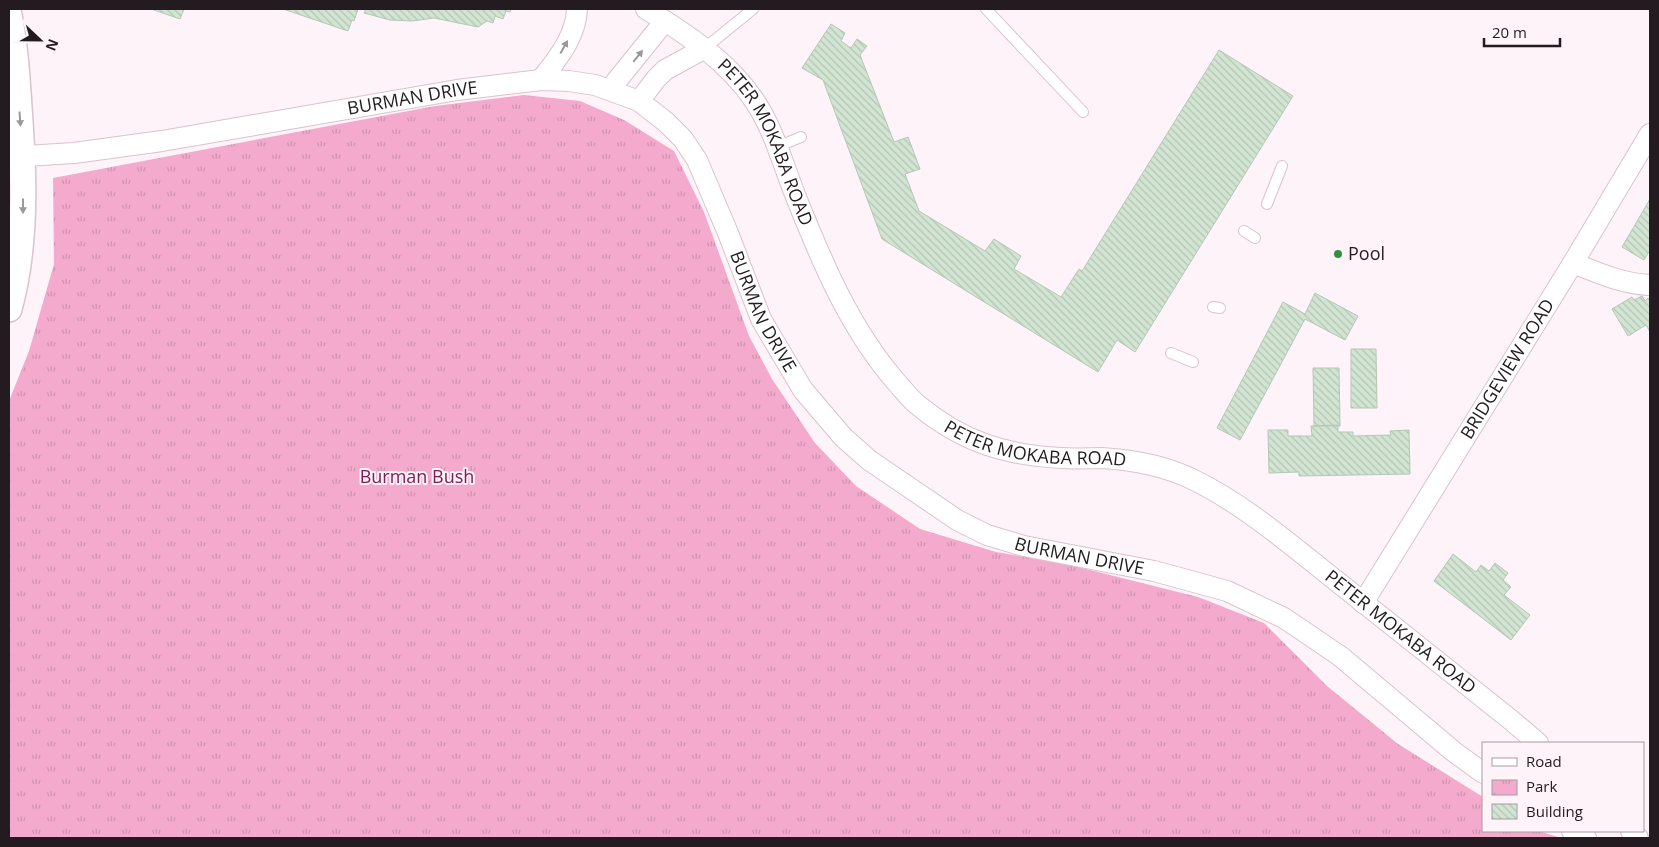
<svg xmlns="http://www.w3.org/2000/svg" width="1659" height="847" font-family="'Open Sans',sans-serif">
<style>
.park{fill:url(#park-tufts)}
.building{fill:url(#building-back-hatch);stroke:#b5c7b6}
.lines{fill:none;stroke-linecap:round;stroke-linejoin:round}
.service-casing{stroke:#dbc2cd;stroke-width:12}
.minor-casing{stroke:#dbc2cd;stroke-width:22}
.tertiary-casing{stroke:#dbc2cd;stroke-width:28}
.service{stroke:#fff;stroke-width:10}
.minor{stroke:#fff;stroke-width:20}
.tertiary{stroke:#fff;stroke-width:25}
.oneway{fill:#9c989a}
.poi-dot{fill:#348f40;stroke:#fdf3f8;stroke-width:2}
.labels{text-anchor:middle;stroke-width:4;stroke-linejoin:round;paint-order:stroke}
.street-label{font-size:18px;fill:#231b1f;stroke:#fdf3f8}
.poi-label{font-size:18px;fill:#231b1f;stroke:#fdf3f8;text-anchor:start}
.park-label{font-size:18px;fill:#811a57;stroke:#fdf3f8}
</style>
<defs>
<pattern id="park-tufts" width="24" height="20" patternUnits="userSpaceOnUse" patternTransform="scale(1.25)"><rect width="24" height="20" fill="#f3aacc"/><path d="M3 7l-1-3M5 7V3M7 7l1-3M15 17l-1-3M17 17v-4M19 17l1-3" fill="none" stroke="#d092af"/></pattern>
<pattern id="building-back-hatch" width="6" height="6" patternUnits="userSpaceOnUse" patternTransform="scale(1.25)"><rect width="6" height="6" fill="#d2e5d3"/><path d="M-1 5l2 2M0 0l6 6M5-1l2 2" fill="none" stroke="#b4c4b5"/></pattern>
</defs>
<rect width="100%" height="100%" fill="#fdf3f8"/>
<path class="park" d="M524,95L580,101L624,120L674,151L704,212L749,336L772,379L815,443L856,486L920,529L996,552L1062,563L1198,597L1264,623L1327,686L1398,744L1483,797V831H1539L1561,838H9V401L29,351L54,264L53,178L435,106Z"/>
<path class="building" d="M151,9H184L180,19Z
M283,9H358L354,21L352,20L348,31Z
M366,9H511L510,12L506,11L503,19L495,16L493,23L487,21L478,27L434,18L412,21L390,20L364,13Z
M831,24L845,33L841,41L851,48L857,39L867,46L860,55L894,142L908,137L920,169L905,174L919,211L985,251L994,239L1021,256L1014,269L1061,297L1079,269L1082,271L1219,50L1293,96L1135,352L1117,340L1098,372L882,239L823,80L802,68Z
M1650,199V250L1644,260L1622,247Z
M1315,293L1358,316L1345,340L1305,319L1240,440L1217,428L1283,302L1305,314Z
M1642,296L1645,301L1648,298L1650,301V332L1646,325L1628,336L1612,309L1632,297L1634,300Z
M1351,349H1376L1377,408H1351Z
M1313,368H1339L1340,426H1314Z
M1338,425V432H1353V436L1391,435L1390,431L1409,430L1410,474L1299,476V472L1269,473L1268,430H1288V436H1312L1311,426Z
M1453,554L1476,572L1481,565L1489,571L1495,563L1508,573L1503,580L1511,587L1504,595L1530,615L1511,640L1434,581Z"/>
<g class="lines">
<defs>
<path id="service" d="M986,9L1083,112
M705,48L753,9
M777,147L801,137
M1267,204L1282,166
M1244,231L1255,238
M1213,307L1220,308
M1171,353L1193,362"/>
<g id="minor">
<path id="s1" d="M646,9C686,34 727,60 754,100C773,128 782,161 794,192C821,260 850,330 898,384C905,392 911,400 919,406C963,442 1005,455 1061,458C1075,459 1088,458 1102,458C1133,460 1166,466 1194,480C1247,506 1293,547 1339,583C1396,629 1454,674 1511,720L1538,743"/>
<path d="M541,80C557,59 576,37 577,9"/>
<path d="M610,89L665,21"/>
<path d="M639,101L656,79L665,70L705,48"/>
<path id="s2" d="M9,157L74,153L162,141L457,90L541,80L569,81L595,85L639,101L666,122L683,139L697,160L728,233L761,319L803,390L843,437L869,460L957,520L987,535L1024,546L1154,571L1227,591L1284,618L1340,656L1453,751L1483,773"/>
<path d="M1573,263C1598,273 1623,284 1650,285"/>
<path id="s3" d="M1363,603L1573,263L1650,134"/>
<path d="M1572,831L1586,838"/>
<path d="M1631,831L1638,838"/>
</g>
<path id="tertiary" d="M9,15C15,45 17,76 19,107C24,174 27,243 9,309"/>
</defs>
<use href="#service" class="service-casing"/>
<use href="#minor" class="minor-casing"/>
<use href="#tertiary" class="tertiary-casing"/>
<use href="#service" class="service"/>
<use href="#minor" class="minor"/>
<use href="#tertiary" class="tertiary"/>
</g>
<defs><path id="oneway-solid" d="M-6-.8H1V-3.2L6.5 0L1 3.2V.8H-6Z" transform="scale(1.25)"/></defs>
<g class="oneway">
<use href="#oneway-solid" transform="translate(564 47) rotate(-61)"/>
<use href="#oneway-solid" transform="translate(638 56) rotate(-51)"/>
<use href="#oneway-solid" transform="translate(20 119) rotate(86)"/>
<use href="#oneway-solid" transform="translate(23 206) rotate(90)"/>
</g>
<circle class="poi-dot" cx="1338" cy="254" r="5"/>
<g class="labels">
<g class="street-label">
<text dy="6" stroke="none"><textPath href="#s2" startOffset="408">BURMAN DRIVE</textPath></text>
<text dy="6" stroke="none"><textPath href="#s1" startOffset="185">PETER MOKABA ROAD</textPath></text>
<text dy="6" stroke="none"><textPath href="#s2" startOffset="888">BURMAN DRIVE</textPath></text>
<text dy="6" stroke="none"><textPath href="#s3" startOffset="275">BRIDGEVIEW ROAD</textPath></text>
<text dy="6" stroke="none"><textPath href="#s1" startOffset="619">PETER MOKABA ROAD</textPath></text>
<text dy="6" stroke="none"><textPath href="#s2" startOffset="1308">BURMAN DRIVE</textPath></text>
<text dy="6" stroke="none"><textPath href="#s1" startOffset="1040">PETER MOKABA ROAD</textPath></text>
</g>
<g class="poi-label">
<text x="1348" y="260">Pool</text>
</g>
<g class="park-label">
<text x="417" y="483">Burman Bush</text>
</g>
</g>
<rect width="1659" height="847" fill="none" stroke="#231b1f" stroke-width="20"/>
<rect x="1482" y="742" width="162" height="90" fill="#fdf3f8" stroke="#a69da1"/>
<rect x="1492" y="758" width="25" height="8" fill="#ffffff" stroke="#a69da1"/>
<text x="1526" y="767" font-size="15" fill="#231b1f">Road</text>
<rect x="1492" y="780" width="25" height="15" fill="url(#park-tufts)" stroke="#a69da1"/>
<text x="1526" y="792" font-size="15" fill="#231b1f">Park</text>
<rect x="1492" y="804" width="25" height="15" fill="url(#building-back-hatch)" stroke="#a69da1"/>
<text x="1526" y="817" font-size="15" fill="#231b1f">Building</text>
<g transform="translate(40 40) rotate(112)" stroke="#fdf3f8" stroke-width="4" paint-order="stroke">
<path d="M0-4L9 19L0 12L-9 19Z" fill="#231b1f"/>
<text y="-8" font-size="14" font-weight="bold" text-anchor="middle" fill="#231b1f">N</text>
</g>
<path d="M1484 38v8h76v-8" fill="none" stroke="#231b1f" stroke-width="2.5"/>
<text x="1492" y="38" font-size="15" fill="#231b1f" stroke="#fdf3f8" stroke-width="4" paint-order="stroke">20 m</text>
</svg>
